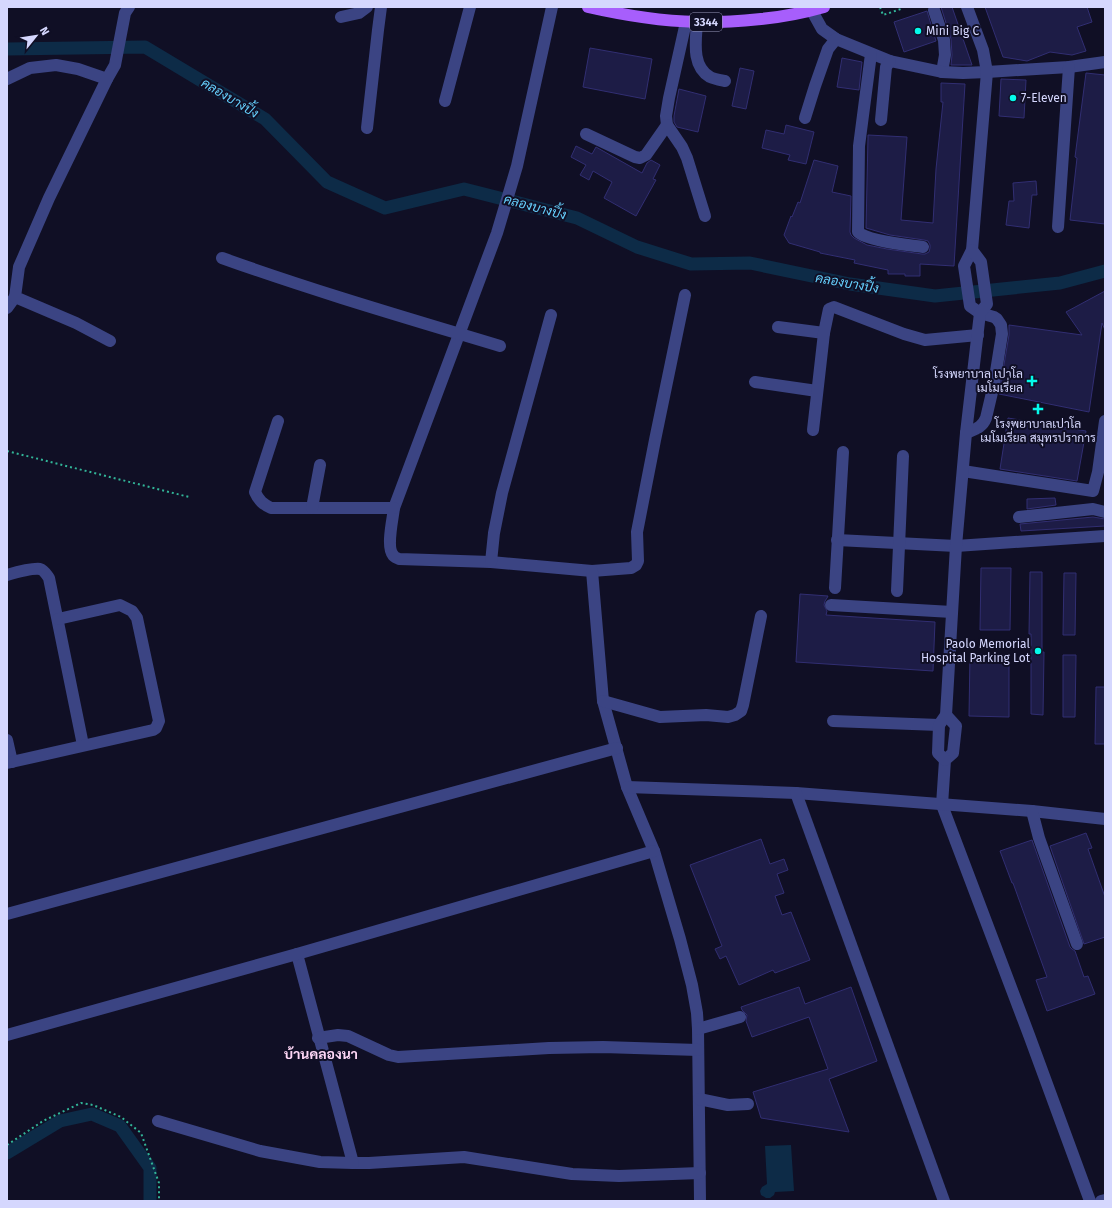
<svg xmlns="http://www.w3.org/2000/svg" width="1112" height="1208" font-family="'Fira Sans',Sarabun,sans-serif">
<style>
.water{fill:#0d2b47}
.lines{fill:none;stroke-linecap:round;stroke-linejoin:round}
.canal{stroke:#0d2b47;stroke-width:13}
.building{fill:#1d1c46;stroke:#312e72}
.path{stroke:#32b598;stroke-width:2;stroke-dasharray:2 3;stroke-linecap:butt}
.minor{stroke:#3b4483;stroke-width:12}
.major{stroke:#a75efc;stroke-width:12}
.poi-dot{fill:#05faeb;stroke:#100f25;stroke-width:1.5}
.labels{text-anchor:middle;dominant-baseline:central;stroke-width:4;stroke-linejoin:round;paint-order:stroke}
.shield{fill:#100f25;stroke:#9a9bbd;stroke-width:1}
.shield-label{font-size:11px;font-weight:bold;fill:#d5d7fe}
.poi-label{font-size:12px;fill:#d5d7fe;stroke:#100f25;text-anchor:start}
.water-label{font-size:13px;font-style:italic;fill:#65cffc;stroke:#100f25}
.quarter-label{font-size:14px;font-weight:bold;fill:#fed7f6;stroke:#100f25}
</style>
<rect width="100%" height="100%" fill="#100f25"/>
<polygon class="water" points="791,1145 794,1191 775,1192 774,1195 770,1198 766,1198 761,1195 760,1191 762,1187 767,1184 765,1146"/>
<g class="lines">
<g class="canal">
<polyline points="7,49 145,47 265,119 327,182 385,208 464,189 577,218 637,247 691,264 750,263 850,284 935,296 1060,283 1105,271"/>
<polyline points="7,1153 60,1121 92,1114 120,1126 150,1168 150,1201"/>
</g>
</g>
<g class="building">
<polygon points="941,7 952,7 972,65 951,65 952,55 951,39"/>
<polygon points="985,7 1087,7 1092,22 1077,27 1086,51 1072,55 1050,52 1027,61 1003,57"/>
<polygon points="927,11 936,41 904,52 894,22"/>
<polygon points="590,48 652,59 645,99 583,87"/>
<polygon points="842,58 862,62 859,90 837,87"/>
<polygon points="740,68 754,71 746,109 732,106"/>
<polygon points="1086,73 1105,75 1105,224 1070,220 1077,158 1075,157"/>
<polygon points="1001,79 1026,80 1024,118 999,116"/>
<polygon points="941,83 965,84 954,266 920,264 920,276 905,276 905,274 888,274 888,270 854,263 855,260 820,253 820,252 789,243 784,235 791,216 792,217 798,202 800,203 814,160 838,166 832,192 851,196 850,232 851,235 854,238 867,245 887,249 922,254 925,254 929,252 930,248 930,245 928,241 924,240 890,235 866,228 868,138 868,135 907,137 901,220 933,223 936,169 943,102 941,102"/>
<polygon points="679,89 706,96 698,132 677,127 674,122 674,116"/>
<polygon points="786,125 814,132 806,164 788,160 790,155 762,148 766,130 784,134"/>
<polygon points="576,146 592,154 596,147 642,173 647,163 651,160 660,165 653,179 656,180 636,216 604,198 612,182 593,171 589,180 580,175 586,165 571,157"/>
<polygon points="1036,181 1037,195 1032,195 1029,228 1006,225 1009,201 1014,201 1013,183"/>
<polygon points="1105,291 1105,330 1102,323 1089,412 999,394 1009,335 1009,325 1082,335 1066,312"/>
<polygon points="1008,418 1086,431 1077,481 1000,469"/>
<polygon points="1055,498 1056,505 1027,509 1027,499"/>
<polygon points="1093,517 1105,519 1105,526 1021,531 1020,524"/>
<polygon points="981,568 1011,568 1010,630 980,630"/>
<polygon points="1030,572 1042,572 1042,652 1044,652 1043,715 1031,714 1031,634 1029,634"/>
<polygon points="1064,573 1076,573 1075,635 1063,635"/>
<polygon points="800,594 828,596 827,598 825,601 824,605 827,611 826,615 935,622 933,671 796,662"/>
<polygon points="970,654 1009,655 1009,717 969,716"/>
<polygon points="1063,655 1076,655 1075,717 1063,717"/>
<polygon points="1096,687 1105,687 1105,744 1095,744"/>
<polygon points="1086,833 1092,848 1088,849 1105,897 1105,937 1084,944 1050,846"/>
<polygon points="761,839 770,864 784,859 788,870 777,874 784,893 775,896 782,915 791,912 810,960 775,973 773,970 739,985 726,956 720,959 715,949 722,946 690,865"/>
<polygon points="1032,840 1070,947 1072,949 1075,951 1084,977 1088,976 1095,994 1047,1011 1036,980 1047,977 1013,883 1012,883 1000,851"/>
<polygon points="799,987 805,1004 851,987 877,1061 829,1079 849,1132 761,1118 753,1092 828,1069 809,1017 752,1037 746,1021 747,1015 742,1010 741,1007"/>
</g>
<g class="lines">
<g class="path">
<polyline points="880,7 883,15 901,9 900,7"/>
<polyline points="7,451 189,497"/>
<polyline points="7,1145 43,1121 81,1103 93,1105 121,1117 141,1133 159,1183 159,1201"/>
</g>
<g class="minor">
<path d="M552,7L517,166L497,233L394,508C393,518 386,547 393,555C394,557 397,558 399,559L491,562L592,571L631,568L636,565L638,561L637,532L655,440L685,295"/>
<polyline points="934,10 944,40 945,55 942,72"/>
<polyline points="812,11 822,29 836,39 890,61 942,72 963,73 987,72 1069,67 1105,62"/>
<polyline points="341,17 359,13 367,7"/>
<polyline points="686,22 669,98 666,116 667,125 682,147 687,158 705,216"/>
<path d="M697,22C696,40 691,66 710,77C714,79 720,80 725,81"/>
<path d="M871,54L859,146L858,232C867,241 909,245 923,247"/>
<polyline points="7,79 30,68 56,65 78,69 107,79"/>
<polyline points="445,101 470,7"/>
<polyline points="805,118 815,86 828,49 836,39"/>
<polyline points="881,120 886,67 890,61"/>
<polyline points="367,128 378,30 381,7"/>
<polyline points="586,134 635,157 640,158 646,155 667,125"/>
<polyline points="1058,227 1069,67"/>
<path d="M222,258C314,291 407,318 500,346"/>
<polyline points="7,308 15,297"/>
<polyline points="778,327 824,333"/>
<polyline points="110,341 76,323 15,297 19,267 49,198 107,79 115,65 125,13 129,7"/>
<polyline points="755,382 817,391"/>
<path d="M278,421L255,492C259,501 263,504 271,508H394"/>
<polyline points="813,430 824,333 829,309 834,307 904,334 925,340 978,335"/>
<path d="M966,433C975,429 982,428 986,418L994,384L1002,334L1001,325L997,319L994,317L980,313L970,306L964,266L972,250L987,72L983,50L967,7"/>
<polyline points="963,471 1093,491 1098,472 1105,421"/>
<polyline points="312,508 320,465"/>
<polyline points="1019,517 1093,509 1105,512"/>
<polyline points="837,540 956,546 1105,536"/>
<polyline points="491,562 494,533 502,493 551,315"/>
<polyline points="592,571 603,701 627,787 654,851 680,939 692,985 697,1013 698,1029 700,1201"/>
<path d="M7,575C14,573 33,568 40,569C44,570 46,574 49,578L83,745"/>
<polyline points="835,588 843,452"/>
<polyline points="897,591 903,456"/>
<polyline points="831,605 952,612"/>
<polyline points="603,701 660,717 706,715 728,717 735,715 741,711 743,705 761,616"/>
<polyline points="946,715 956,726 953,753 945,760 942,805 1029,1035 1090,1201"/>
<polyline points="833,721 939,725"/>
<polyline points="7,740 12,762"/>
<polyline points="945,760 938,753 939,725 946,715 956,546 966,433 980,313 987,304 981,262 972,250"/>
<polyline points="7,763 153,730 156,728 159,721 137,618 132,611 120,605 58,619"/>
<polyline points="627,787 796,793 1032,811 1105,819"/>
<polyline points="796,793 944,1201"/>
<polyline points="1032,811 1039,838 1077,944"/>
<polyline points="7,914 617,748"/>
<polyline points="297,954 353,1163 369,1163 464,1157 572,1174 619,1176 700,1173"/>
<polyline points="698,1029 740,1017"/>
<polyline points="7,1035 297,954 654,851"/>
<polyline points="318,1038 338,1035 348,1036 389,1055 398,1057 549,1048 603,1047 698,1050"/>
<polyline points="699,1099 728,1105 748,1104"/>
<polyline points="158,1121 260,1151 320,1162 353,1163"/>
<polyline points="1101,1201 1105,1200"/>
</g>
<path class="major" d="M588,7C623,15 660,21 697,22C718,23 740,21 761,19C782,17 803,13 824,7"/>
</g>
<g class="poi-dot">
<circle cx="918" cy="31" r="4"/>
<circle cx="1013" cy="98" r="4"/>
<path d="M1030 375h4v4h4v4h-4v4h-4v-4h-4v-4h4z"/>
<path d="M1036 403h4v4h4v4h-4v4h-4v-4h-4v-4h4z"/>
<circle cx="1038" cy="651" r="4"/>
</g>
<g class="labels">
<rect class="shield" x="690" y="13" width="32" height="18" rx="3"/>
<g class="shield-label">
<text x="706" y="22">3344</text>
</g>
<g class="poi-label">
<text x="926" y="31">Mini Big C</text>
<text x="1021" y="98">7-Eleven</text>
<text x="1023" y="374" text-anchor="end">โรงพยาบาล เปาโล<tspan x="1023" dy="14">เมโมเรี่ยล</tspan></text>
<text x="1038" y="424" text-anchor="middle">โรงพยาบาลเปาโล<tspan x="1038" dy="14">เมโมเรี่ยล สมุทรปราการ</tspan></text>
<text x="1030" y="644" text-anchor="end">Paolo Memorial<tspan x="1030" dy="14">Hospital Parking Lot</tspan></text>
</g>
<g class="water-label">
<text transform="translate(230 98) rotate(31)">คลองบางปิ้ง</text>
<text transform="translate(535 207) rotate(15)">คลองบางปิ้ง</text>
<text transform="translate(847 283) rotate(10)">คลองบางปิ้ง</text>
</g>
<g class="quarter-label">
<text x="321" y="1054">บ้านคลองนา</text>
</g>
</g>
<rect width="1112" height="1208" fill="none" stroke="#d5d7fe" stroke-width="16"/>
<g transform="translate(36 36) rotate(60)" stroke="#100f25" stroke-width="3" paint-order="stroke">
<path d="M0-3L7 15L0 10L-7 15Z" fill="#d5d7fe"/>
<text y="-6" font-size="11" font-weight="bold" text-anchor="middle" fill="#d5d7fe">N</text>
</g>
</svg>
